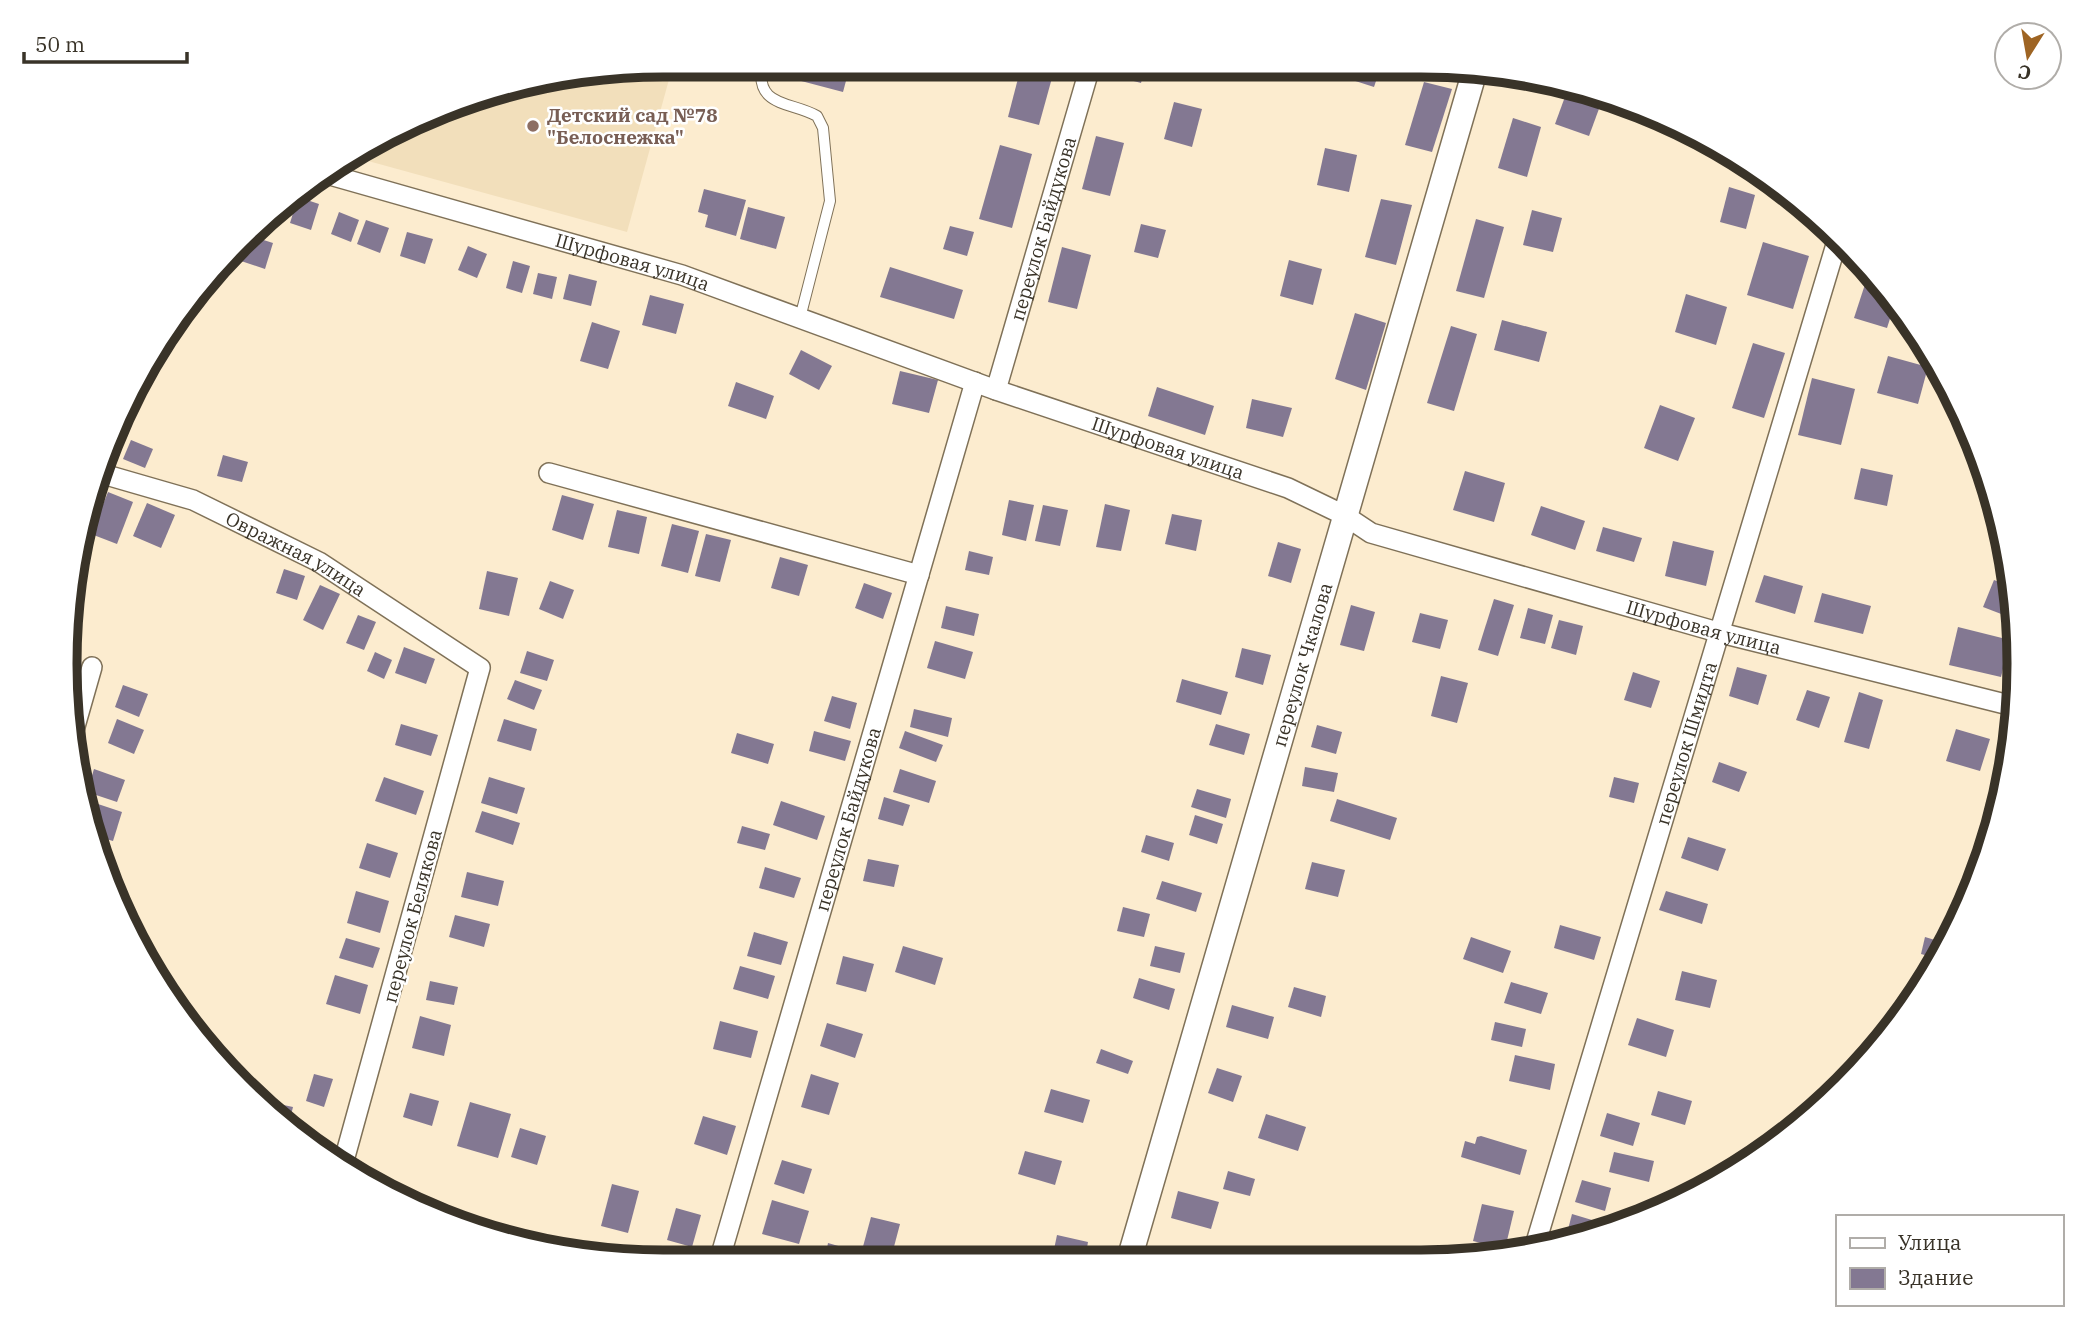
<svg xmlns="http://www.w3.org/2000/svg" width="2084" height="1327" font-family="'IBM Plex Serif',serif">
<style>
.built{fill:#f2dfbb}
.building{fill:#837892}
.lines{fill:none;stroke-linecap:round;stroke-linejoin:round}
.service-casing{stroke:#7f7158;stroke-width:12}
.minor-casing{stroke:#7f7158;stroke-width:22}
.tertiary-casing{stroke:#7f7158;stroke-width:27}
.service{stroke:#fff;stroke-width:10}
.minor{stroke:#fff;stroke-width:19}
.tertiary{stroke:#fff;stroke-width:24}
.education-dot{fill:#8d6e63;stroke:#fff;stroke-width:2.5}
.labels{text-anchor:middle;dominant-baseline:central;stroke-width:5;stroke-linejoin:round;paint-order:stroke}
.education-label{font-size:19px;font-weight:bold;fill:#785e54;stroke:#fff;text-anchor:start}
.street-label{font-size:19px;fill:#393328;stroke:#fff}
.rim{fill:none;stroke:#393328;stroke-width:9}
</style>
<rect width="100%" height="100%" fill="#fceccf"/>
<polygon class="built" points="663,65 673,65 627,232 350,156 471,96"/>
<g class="building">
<polygon points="790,66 850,66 843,92 786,77"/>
<polygon points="1021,67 1055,67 1039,125 1008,117"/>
<polygon points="1117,68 1145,68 1141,83 1115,76"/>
<polygon points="1349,69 1380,69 1374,87 1346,78"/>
<polygon points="1424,82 1452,89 1432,152 1405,145"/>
<polygon points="1566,94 1600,106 1589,136 1555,124"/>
<polygon points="1174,102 1202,109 1192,147 1164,139"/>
<polygon points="1513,118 1541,127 1527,177 1498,168"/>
<polygon points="1096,136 1124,143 1110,196 1082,189"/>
<polygon points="1000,145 1032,154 1012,228 979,219"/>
<polygon points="1325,148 1357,155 1349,192 1317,185"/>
<polygon points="1729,187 1755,195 1746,229 1720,222"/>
<polygon points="704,189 746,200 736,236 705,227 708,215 698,212"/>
<polygon points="298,197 319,204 311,230 290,223"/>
<polygon points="1381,199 1412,205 1396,265 1365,257"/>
<polygon points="748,207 785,217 776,249 740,239"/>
<polygon points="1532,210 1562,218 1553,252 1523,245"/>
<polygon points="339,212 359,220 351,242 331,234"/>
<polygon points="1476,219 1504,227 1484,298 1456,291"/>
<polygon points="366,220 389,228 380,253 357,244"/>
<polygon points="1141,224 1166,230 1158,258 1134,252"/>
<polygon points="950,226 974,232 967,256 943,249"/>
<polygon points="407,232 433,239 425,264 400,256"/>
<polygon points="254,237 273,243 265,269 235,259 237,253"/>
<polygon points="1763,242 1809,256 1793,309 1747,295"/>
<polygon points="468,246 487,254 477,278 458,270"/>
<polygon points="1062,247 1091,255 1077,309 1048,302"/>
<polygon points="1289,260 1322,269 1313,305 1280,296"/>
<polygon points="513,261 530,266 522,293 506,288"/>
<polygon points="890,267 963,290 954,319 880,297"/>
<polygon points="1870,269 1895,303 1887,328 1854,318"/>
<polygon points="538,273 557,277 552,299 533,294"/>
<polygon points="569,274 597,281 591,306 563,299"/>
<polygon points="1686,294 1727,307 1716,345 1675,332"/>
<polygon points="650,295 684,304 676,334 642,325"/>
<polygon points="1355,313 1386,323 1366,390 1335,379"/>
<polygon points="1502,320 1547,332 1539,362 1494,350"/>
<polygon points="592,322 620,331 608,369 580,361"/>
<polygon points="1451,326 1477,334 1454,411 1427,403"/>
<polygon points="1753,343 1785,353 1764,418 1732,408"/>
<polygon points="801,350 832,366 819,390 789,374"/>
<polygon points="1888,356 1928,367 1918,404 1877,393"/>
<polygon points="900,371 938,380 929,413 892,404"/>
<polygon points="1812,378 1855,389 1841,445 1798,435"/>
<polygon points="736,382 774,396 766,419 728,406"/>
<polygon points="1157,387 1214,406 1205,435 1148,416"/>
<polygon points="1252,399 1292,408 1283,437 1246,428"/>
<polygon points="1660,405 1695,418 1678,461 1644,448"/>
<polygon points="131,440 153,449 145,468 123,459"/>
<polygon points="223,455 248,462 242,482 217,476"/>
<polygon points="1861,468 1893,475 1887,506 1854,499"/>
<polygon points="1465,471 1505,483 1494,522 1453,510"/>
<polygon points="108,492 133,502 117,544 91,534"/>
<polygon points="562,495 594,504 583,540 552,530"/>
<polygon points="1009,500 1034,505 1026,541 1002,535"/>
<polygon points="147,503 175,515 161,548 133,536"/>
<polygon points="1105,504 1130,510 1121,551 1096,547"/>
<polygon points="1043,505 1068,510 1060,546 1035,541"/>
<polygon points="1541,506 1585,521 1575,550 1531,535"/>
<polygon points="617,510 647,517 639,554 608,547"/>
<polygon points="1172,514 1202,520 1196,551 1165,544"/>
<polygon points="672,524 699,531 688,573 661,566"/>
<polygon points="1603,527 1642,538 1634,562 1596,551"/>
<polygon points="706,534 731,540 720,582 695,576"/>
<polygon points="1673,541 1714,551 1706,586 1665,576"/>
<polygon points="1278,542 1301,549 1291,583 1268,576"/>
<polygon points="969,551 993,557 989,575 965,570"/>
<polygon points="780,557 808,565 799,596 771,588"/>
<polygon points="284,569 305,576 297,600 276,593"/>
<polygon points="487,571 518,578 509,616 479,609"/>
<polygon points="1764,575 1803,586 1795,614 1755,602"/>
<polygon points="1994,580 2014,588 2015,601 2009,617 1983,607"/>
<polygon points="550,581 574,590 563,619 539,609"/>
<polygon points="864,583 892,593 883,619 855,608"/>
<polygon points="320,585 340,594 323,630 303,620"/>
<polygon points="1822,593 1871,606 1863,634 1814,622"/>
<polygon points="1494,599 1514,605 1498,656 1478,650"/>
<polygon points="1351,605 1375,612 1364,651 1340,645"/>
<polygon points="946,606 979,614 974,636 941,628"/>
<polygon points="1528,608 1553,615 1545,644 1520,638"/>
<polygon points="1420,613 1448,620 1440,649 1412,642"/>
<polygon points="358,615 376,622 364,650 346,643"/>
<polygon points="1559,620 1583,626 1576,655 1551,648"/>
<polygon points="1958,627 2010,640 2001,677 1949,665"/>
<polygon points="935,641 973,652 965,679 927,668"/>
<polygon points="404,647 435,659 426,684 395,673"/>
<polygon points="1242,648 1271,655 1263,685 1235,677"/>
<polygon points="527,651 554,660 547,681 520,673"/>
<polygon points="375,652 392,660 384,679 367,671"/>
<polygon points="1737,667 1767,675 1758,705 1729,696"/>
<polygon points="1633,672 1660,681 1651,708 1624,700"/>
<polygon points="1441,676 1468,683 1457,723 1431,716"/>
<polygon points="1182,679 1228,692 1221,715 1176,702"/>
<polygon points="515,680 542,690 534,710 507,699"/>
<polygon points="123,685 148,694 139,717 115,707"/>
<polygon points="1807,690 1830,697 1819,728 1796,720"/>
<polygon points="1859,692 1883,700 1869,749 1844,742"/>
<polygon points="832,696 857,703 850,729 824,721"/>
<polygon points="914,709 952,718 948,737 910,727"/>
<polygon points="117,719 144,730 134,754 108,743"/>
<polygon points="504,719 537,729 531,751 497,741"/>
<polygon points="401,724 438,735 431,756 395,745"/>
<polygon points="1216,724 1250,734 1244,755 1209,745"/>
<polygon points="1317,725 1342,732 1336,754 1311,747"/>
<polygon points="1956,729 1990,739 1980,771 1946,761"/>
<polygon points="814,731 851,741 845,761 809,751"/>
<polygon points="905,731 943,745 936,762 899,748"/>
<polygon points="737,733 774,744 768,764 731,753"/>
<polygon points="1719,762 1747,772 1739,792 1712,782"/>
<polygon points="1305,767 1338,773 1334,792 1302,786"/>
<polygon points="94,769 125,780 117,802 87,792"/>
<polygon points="900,769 936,781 929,803 893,792"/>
<polygon points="384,777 424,791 416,815 375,801"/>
<polygon points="489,777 525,788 517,814 481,803"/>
<polygon points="1614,777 1639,783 1634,803 1609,797"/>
<polygon points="1197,789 1231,799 1226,818 1191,807"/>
<polygon points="884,797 910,805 903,826 878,819"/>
<polygon points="83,799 122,812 113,841 92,835 85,819"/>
<polygon points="1337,799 1397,818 1390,840 1330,821"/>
<polygon points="781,801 825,816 817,840 773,825"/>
<polygon points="482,811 520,823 513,845 475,832"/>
<polygon points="1195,815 1223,824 1217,844 1189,835"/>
<polygon points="742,826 770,834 765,850 737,843"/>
<polygon points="1146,835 1174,843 1169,861 1141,852"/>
<polygon points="1688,837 1726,849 1718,871 1681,858"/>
<polygon points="367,843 398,853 390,878 359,868"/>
<polygon points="1982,848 1987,850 1973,886 1971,886"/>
<polygon points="868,859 899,865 894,887 863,881"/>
<polygon points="1312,862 1345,870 1338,897 1305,889"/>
<polygon points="765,867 801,878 794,898 759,888"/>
<polygon points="467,872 504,881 498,906 461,897"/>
<polygon points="1162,881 1202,893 1196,912 1156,899"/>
<polygon points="356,891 389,901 380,933 347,923"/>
<polygon points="1666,891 1708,904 1702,924 1659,910"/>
<polygon points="1123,907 1150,914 1144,937 1117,931"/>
<polygon points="455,915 490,924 484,947 449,937"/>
<polygon points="1560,925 1601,937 1594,960 1554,948"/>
<polygon points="754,932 788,942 781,965 747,956"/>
<polygon points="1471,937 1511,951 1503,973 1463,959"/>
<polygon points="1925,937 1948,944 1939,959 1921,954"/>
<polygon points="346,938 380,948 373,968 339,958"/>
<polygon points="903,946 943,958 935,985 895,972"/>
<polygon points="1155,946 1185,953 1180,973 1150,966"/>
<polygon points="843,956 874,964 866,992 836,984"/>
<polygon points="740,966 775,976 768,999 733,989"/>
<polygon points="1682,971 1717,980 1710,1008 1675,1000"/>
<polygon points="335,975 368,985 360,1014 326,1004"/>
<polygon points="1139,978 1175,989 1169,1010 1133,998"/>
<polygon points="430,981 458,987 454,1005 426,1000"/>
<polygon points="1511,982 1548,993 1541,1014 1504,1003"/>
<polygon points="1294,987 1326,996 1321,1017 1288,1007"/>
<polygon points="1232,1005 1274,1017 1268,1039 1226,1027"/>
<polygon points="420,1016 451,1025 444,1056 412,1048"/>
<polygon points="1637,1018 1674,1030 1666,1057 1628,1045"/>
<polygon points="720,1021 758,1031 751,1058 713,1049"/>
<polygon points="1495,1022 1526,1029 1522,1047 1491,1040"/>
<polygon points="827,1023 863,1034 855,1058 820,1046"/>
<polygon points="1101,1049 1133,1061 1128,1074 1096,1063"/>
<polygon points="1515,1055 1555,1064 1550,1090 1509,1081"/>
<polygon points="1217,1068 1242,1076 1233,1102 1208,1093"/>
<polygon points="314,1074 333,1079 324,1107 306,1101"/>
<polygon points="811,1074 839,1083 829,1115 801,1107"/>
<polygon points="1051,1089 1090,1100 1083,1123 1044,1112"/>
<polygon points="1658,1091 1692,1101 1685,1125 1651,1115"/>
<polygon points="410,1093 439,1101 432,1126 403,1117"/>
<polygon points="470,1102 511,1114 498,1158 457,1146"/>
<polygon points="274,1103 293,1107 288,1127 272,1110"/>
<polygon points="1607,1113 1640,1123 1633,1146 1600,1136"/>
<polygon points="1266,1114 1306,1127 1298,1151 1258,1138"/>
<polygon points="703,1116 736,1126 727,1155 694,1144"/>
<polygon points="520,1128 546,1136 537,1165 511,1157"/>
<polygon points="1481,1136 1527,1150 1520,1175 1461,1157 1465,1141 1475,1144 1477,1137"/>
<polygon points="1025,1151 1062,1161 1055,1185 1018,1174"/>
<polygon points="1614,1152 1654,1161 1649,1182 1609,1172"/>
<polygon points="782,1160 812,1169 804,1194 774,1184"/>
<polygon points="1228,1171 1255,1179 1250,1196 1223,1189"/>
<polygon points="1582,1180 1611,1188 1605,1211 1575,1202"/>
<polygon points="612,1184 639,1191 628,1233 601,1226"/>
<polygon points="1178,1191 1219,1202 1211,1229 1171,1218"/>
<polygon points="772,1200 809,1211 799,1244 762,1234"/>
<polygon points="1482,1204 1514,1211 1505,1249 1473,1241"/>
<polygon points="676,1208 701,1215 692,1247 667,1240"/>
<polygon points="1572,1214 1602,1223 1600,1232 1576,1242 1565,1241"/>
<polygon points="871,1217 900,1224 891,1258 861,1254"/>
<polygon points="1057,1235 1088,1242 1085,1259 1052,1259"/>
<polygon points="828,1243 852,1250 849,1258 825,1258"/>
</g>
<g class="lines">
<defs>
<path id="service" d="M762,65C755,108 791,101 817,116L823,128L830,201L800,318"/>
<g id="minor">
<path id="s1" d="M323,173L682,275L996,390L1288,488L1344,515L1371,533L1721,633L2017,707"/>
<path id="s2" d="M996,390L1090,67"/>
<path id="s3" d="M96,472L193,500L319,562L480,668L343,1164"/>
<polyline points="549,473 919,575"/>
<polyline points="74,730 92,667"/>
<polyline points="432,1215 473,1227"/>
<path id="s4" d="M1534,1249L1838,238"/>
<path id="s5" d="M720,1258L975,382"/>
</g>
<g id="tertiary">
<path id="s6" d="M1129,1260L1475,70"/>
</g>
</defs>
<use href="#service" class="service-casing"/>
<use href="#minor" class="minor-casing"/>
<use href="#tertiary" class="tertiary-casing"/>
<use href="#service" class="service"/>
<use href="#minor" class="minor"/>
<use href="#tertiary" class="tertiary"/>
</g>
<circle class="education-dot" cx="533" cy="126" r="7"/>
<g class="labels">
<g class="education-label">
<text x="547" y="115">Детский сад №78<tspan x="547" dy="22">"Белоснежка"</tspan></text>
</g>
<g class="street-label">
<text stroke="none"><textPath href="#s2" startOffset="168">переулок Байдукова</textPath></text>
<text stroke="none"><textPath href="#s1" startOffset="322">Шурфовая улица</textPath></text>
<text stroke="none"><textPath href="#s1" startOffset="889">Шурфовая улица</textPath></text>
<text stroke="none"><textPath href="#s3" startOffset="217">Овражная улица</textPath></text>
<text stroke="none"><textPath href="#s1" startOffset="1456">Шурфовая улица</textPath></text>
<text stroke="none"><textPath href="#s6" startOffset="620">переулок Чкалова</textPath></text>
<text stroke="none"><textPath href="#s4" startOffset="528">переулок Шмидта</textPath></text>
<text stroke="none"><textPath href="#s5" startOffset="457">переулок Байдукова</textPath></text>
<text transform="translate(412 916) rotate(-75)">переулок Белякова</text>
</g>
</g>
<path d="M0 0H2084V1327H0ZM663 77H1421A586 586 0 0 1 2007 663V664A586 586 0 0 1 1421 1250H663A586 586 0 0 1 77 664V663A586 586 0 0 1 663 77Z" fill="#fff" fill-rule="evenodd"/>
<path class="rim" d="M663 77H1421A586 586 0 0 1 2007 663V664A586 586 0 0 1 1421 1250H663A586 586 0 0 1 77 664V663A586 586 0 0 1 663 77Z"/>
<rect x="1836" y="1215" width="228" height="91" fill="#ffffff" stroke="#b0ada9" stroke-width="2"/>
<rect x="1850" y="1238" width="35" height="10" fill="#ffffff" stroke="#b0ada9" stroke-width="2"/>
<text x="1898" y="1250" font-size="21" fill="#393328">Улица</text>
<rect x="1850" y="1268" width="35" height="21" fill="#837892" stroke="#b0ada9" stroke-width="2"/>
<text x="1898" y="1285" font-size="21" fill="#393328">Здание</text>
<g transform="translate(2028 56) rotate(191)"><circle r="33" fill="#ffffff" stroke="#b0ada9" stroke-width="2"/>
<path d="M0-5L12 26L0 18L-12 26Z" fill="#9e6423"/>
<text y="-10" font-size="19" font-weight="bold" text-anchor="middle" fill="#393328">С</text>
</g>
<path d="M24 52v10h163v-10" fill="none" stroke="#393328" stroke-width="3.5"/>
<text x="35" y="52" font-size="21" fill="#393328" stroke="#ffffff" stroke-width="5" paint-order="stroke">50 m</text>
</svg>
